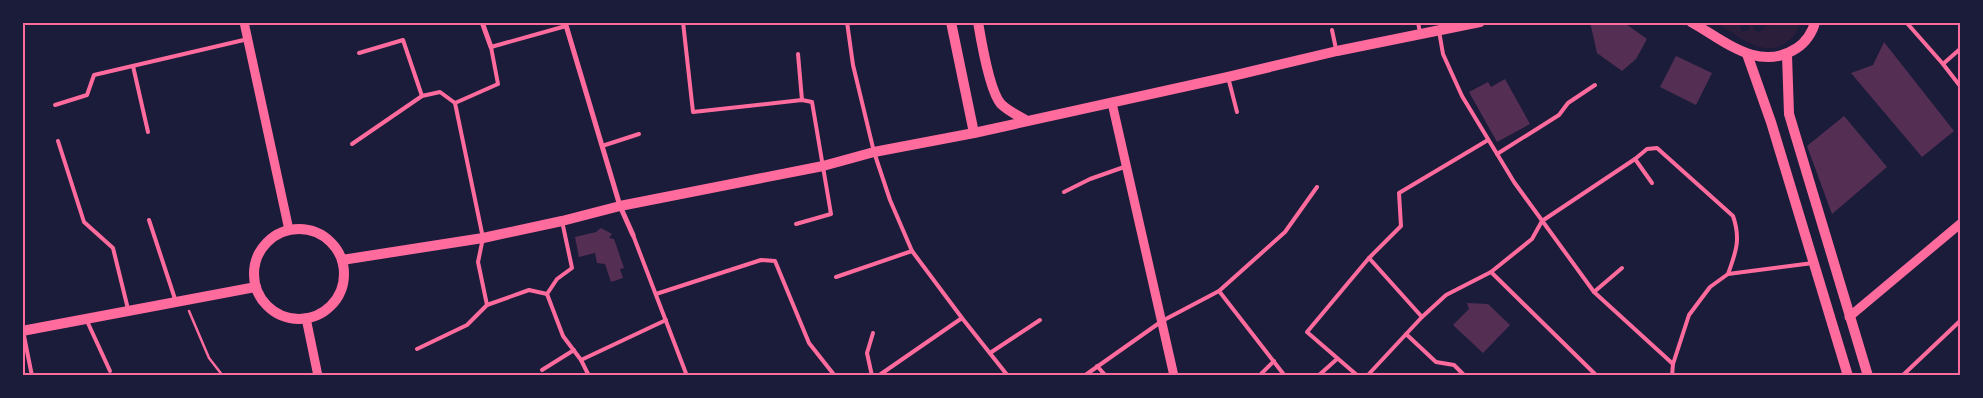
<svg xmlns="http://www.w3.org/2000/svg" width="1983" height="398" font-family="'Varela Round',sans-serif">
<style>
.green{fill:#2a1e3b}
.building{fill:#542f53}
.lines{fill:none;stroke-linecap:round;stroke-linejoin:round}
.path{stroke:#ff6b9d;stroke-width:2.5}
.service{stroke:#ff6b9d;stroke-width:4}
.minor{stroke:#ff6b9d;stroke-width:5}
.tertiary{stroke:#ff6b9d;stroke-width:9}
.secondary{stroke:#ff6b9d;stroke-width:10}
.neatline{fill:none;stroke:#ff6b9d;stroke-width:2}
</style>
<rect width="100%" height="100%" fill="#1b1b3a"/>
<path class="green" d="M1717,23L1726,24L1739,23L1742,32L1750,29L1748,23H1752L1755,31L1759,32L1770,23H1773L1772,26L1778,24L1777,23H1799C1798,31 1794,37 1787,42C1764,60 1737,35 1717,23Z"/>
<g class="building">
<polygon points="1590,22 1623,22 1647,39 1636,59 1622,71 1597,53"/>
<polygon points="1884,42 1954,131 1922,157 1851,73 1873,65"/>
<polygon points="1676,56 1712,73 1696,105 1660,87"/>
<polygon points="1505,79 1530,124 1497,142 1469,92 1488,82 1491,87"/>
<polygon points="1844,116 1887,167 1832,214 1807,146"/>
<polygon points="601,228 612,234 609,238 614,239 624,268 620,269 623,278 611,282 605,264 597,263 595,253 579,257 575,237 596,232"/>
<polygon points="1467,303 1488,304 1510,325 1483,353 1453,325 1469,309"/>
</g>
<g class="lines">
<polyline class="path" points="189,311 209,358 223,376"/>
<g class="service">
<polyline points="683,22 693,112 802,100 812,102 831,214 796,224"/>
<polyline points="847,22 853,65 874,152 890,200 912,251 962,318 1008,376"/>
<polyline points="1418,22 1420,33"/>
<polyline points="1906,22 1943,64 1960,86"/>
<polyline points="1332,30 1336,49"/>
<polyline points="1439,31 1443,54 1462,96 1514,182 1594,292 1673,364"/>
<polyline points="359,53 403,40 422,96"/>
<polyline points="798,54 802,100"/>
<polyline points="1943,64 1960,49"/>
<polyline points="133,66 148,132"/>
<polyline points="1228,77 1237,112"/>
<polyline points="55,105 87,95 94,75 248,39"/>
<polyline points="58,141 84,222 113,248 128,309"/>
<polyline points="352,144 422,96 440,92 455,103"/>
<polyline points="602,146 639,134"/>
<polyline points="1497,154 1559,115 1568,103 1595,85"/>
<polyline points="1635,159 1652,183"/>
<polyline points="1064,192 1090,179 1127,166"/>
<polyline points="149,220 176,302"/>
<polyline points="633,235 687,376"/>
<polyline points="1369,258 1422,317"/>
<polyline points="1491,272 1597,376"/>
<polyline points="836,277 912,251"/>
<polyline points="1219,291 1285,376"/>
<polyline points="1594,292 1622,268"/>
<polyline points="547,294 557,279 572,268 562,221"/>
<polyline points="656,294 761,260 775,261 809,343 835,376"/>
<polyline points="487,305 478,262 483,238 455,103 498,84 491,47 566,26"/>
<polyline points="87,321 110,371"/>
<polyline points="23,331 32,376"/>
<polyline points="1406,334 1436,362 1454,365 1465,376"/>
<polyline points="417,349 467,325 487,305 529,290 547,294 563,336 581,360 589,376"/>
<polyline points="990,353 1040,320"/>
<polyline points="581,360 666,320"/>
<polyline points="1097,366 1106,376"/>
<polyline points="542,370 574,350"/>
<polyline points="872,376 867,353 873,333"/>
<polyline points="878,376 962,318"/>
<polyline points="1084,376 1162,321 1219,291 1285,232 1317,187"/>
<polyline points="1259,376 1274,361"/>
<polyline points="1318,376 1337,359"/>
<polyline points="1358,376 1307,332 1369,258 1401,226 1399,193 1488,140"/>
<path d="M1367,376L1422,317L1446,295L1491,272L1532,239L1542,221L1635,159L1647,149L1657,148L1733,216C1741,239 1736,252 1728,274"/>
<polyline points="1672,376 1673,364 1689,315 1710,287 1728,274 1813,263"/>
<polyline points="1902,376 1960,321"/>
</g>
<g class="minor">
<polyline points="482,22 491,47"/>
<polyline points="565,22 620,206 633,235"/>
</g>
<g class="tertiary">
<polyline points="244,22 289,230"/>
<polyline points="1112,103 1174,376"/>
<polyline points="1849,317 1960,224"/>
<polyline points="306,318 318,376"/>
</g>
<g class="secondary">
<polyline points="951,22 974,133"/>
<path d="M978,22C981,40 990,92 1001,104C1008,111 1019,116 1027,121"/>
<path d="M1691,22C1725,41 1759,73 1797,48C1805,43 1813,32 1815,22"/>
<polyline points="1747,54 1771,122 1848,376"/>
<polyline points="1787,55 1789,114 1868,376"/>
<circle cx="299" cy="274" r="45"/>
<polyline points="342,260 483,238 562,221 620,206 823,166 874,152 974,133 1228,77 1337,51 1480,22"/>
<polyline points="22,331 256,287"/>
</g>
</g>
<rect width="1983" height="398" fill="none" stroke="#1b1b3a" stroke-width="48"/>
<rect x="24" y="24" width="1935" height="350" class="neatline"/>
</svg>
